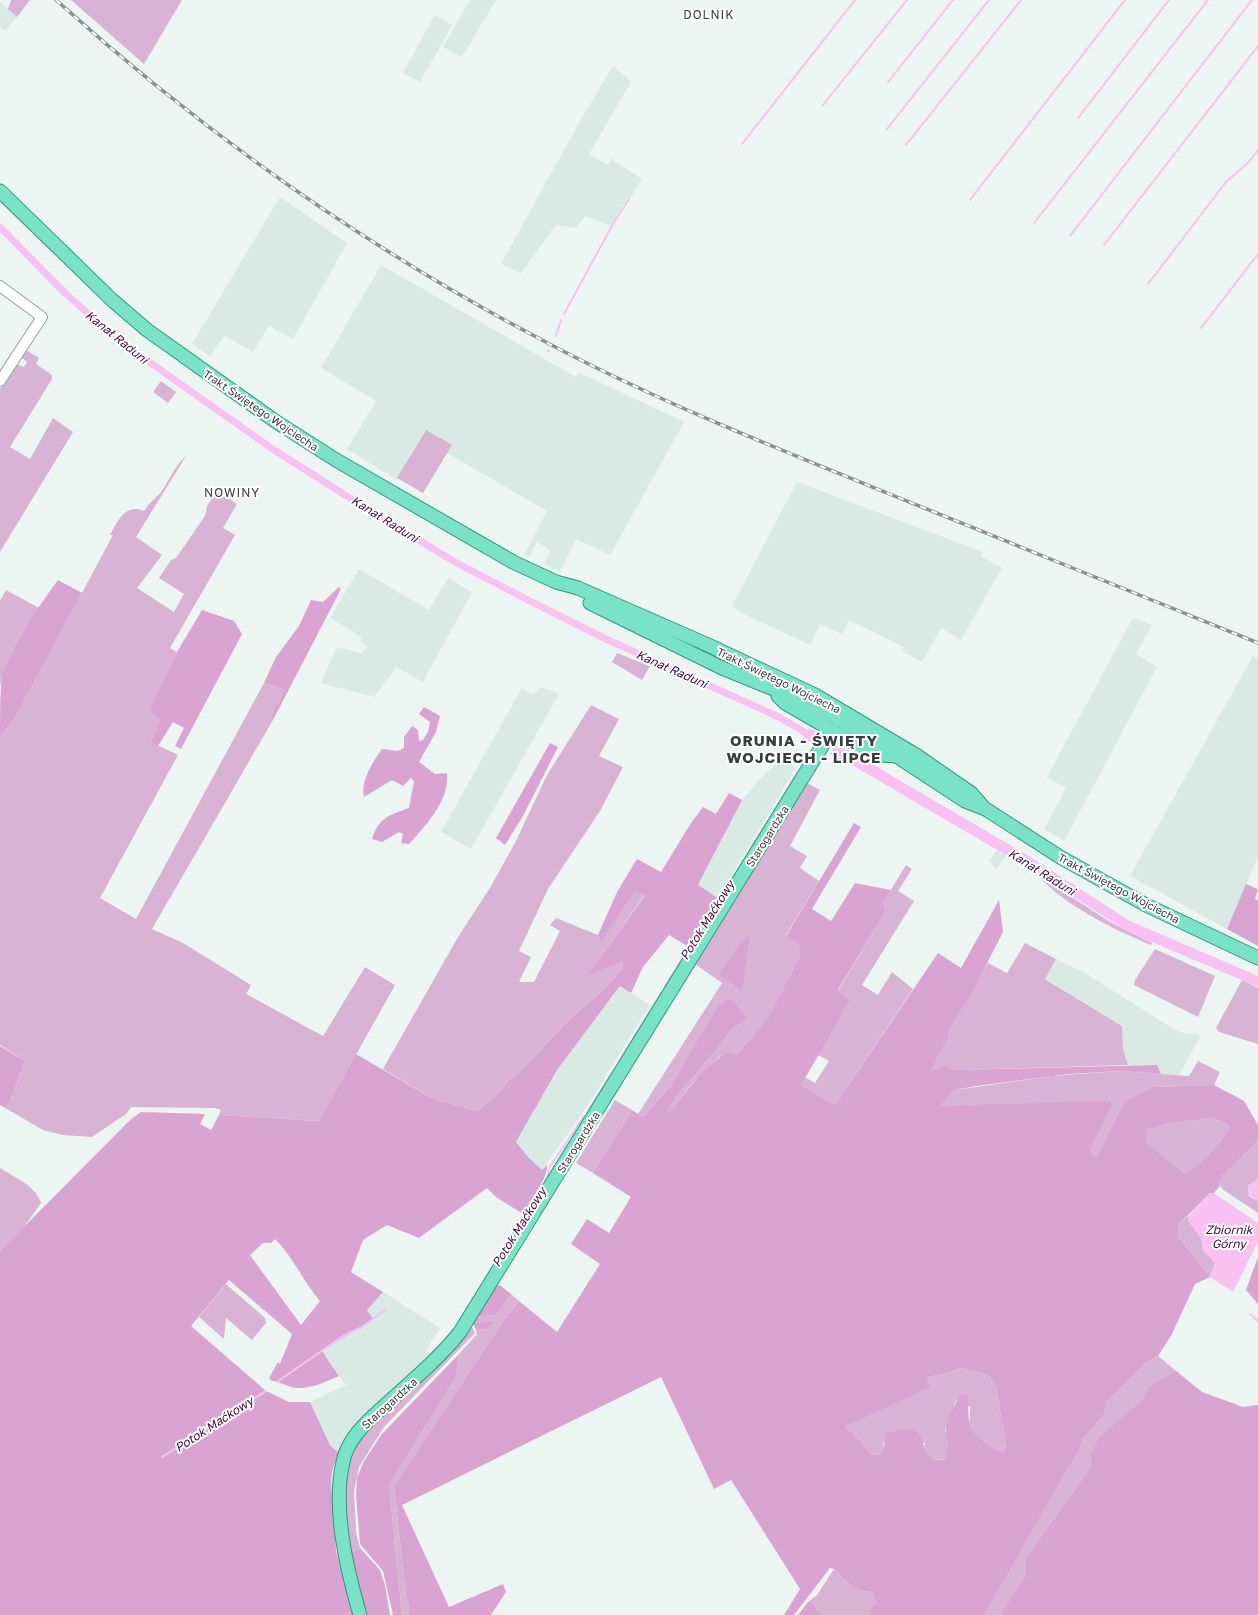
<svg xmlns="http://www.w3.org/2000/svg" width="1258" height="1615" font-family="'Golos Text',sans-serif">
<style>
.built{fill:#d9e9e3}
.green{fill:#d9b3d3}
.forest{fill:#daa4d2;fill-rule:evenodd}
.water{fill:#f9c1f1}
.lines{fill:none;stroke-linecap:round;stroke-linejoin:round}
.stream{stroke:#f9c1f1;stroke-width:2}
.canal{stroke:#f9c1f1;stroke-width:7}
.minor-casing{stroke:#98a09d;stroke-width:12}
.major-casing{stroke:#299b7e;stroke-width:15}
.minor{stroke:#fff;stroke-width:10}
.major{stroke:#7ae2c7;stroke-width:13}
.rail-casing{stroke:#8a908e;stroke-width:3.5}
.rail{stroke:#fff;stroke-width:2;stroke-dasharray:6;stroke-linecap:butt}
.labels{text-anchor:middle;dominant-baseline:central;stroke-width:4;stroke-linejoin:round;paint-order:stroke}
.street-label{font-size:11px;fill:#393d3c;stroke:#fff}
.neighbourhood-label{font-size:12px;letter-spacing:1px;fill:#393d3c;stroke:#fff}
.water-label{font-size:12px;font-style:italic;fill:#480743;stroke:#fff}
.district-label{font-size:15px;font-weight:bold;letter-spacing:1px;fill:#393d3c;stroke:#fff}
</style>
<rect width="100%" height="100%" fill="#ecf5f1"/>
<g class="built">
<polygon points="470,0 496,0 462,57 443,47"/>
<polygon points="0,2 17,17 5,31 0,27"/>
<polygon points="435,15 452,25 420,82 403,73"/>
<polygon points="613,66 631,82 589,154 608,165 611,159 642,179 631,197 627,198 611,226 585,216 576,228 556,225 521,273 501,264 580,121"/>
<polygon points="280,197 347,243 293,339 269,326 253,352 224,336 210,356 192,344"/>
<polygon points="381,265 576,377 578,372 684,422 610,555 576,539 560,572 544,564 551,551 537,542 529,557 524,555 547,511 447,453 451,445 425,430 397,480 347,449 376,401 321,368"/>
<polygon points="797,482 983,552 981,556 1002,568 961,640 941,628 922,662 902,651 904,647 849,620 842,634 820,624 810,645 744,614 732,606"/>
<polygon points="359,569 429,610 448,578 472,592 423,682 396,667 374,697 321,683 337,647 362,654 367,646 360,641 362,637 330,618"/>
<polygon points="1133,618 1152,625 1136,654 1157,667 1064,841 1044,829 1066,788 1047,777"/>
<polygon points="1253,656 1258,658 1258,856 1227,929 1130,876"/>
<polygon points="541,687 559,694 471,849 441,832 522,688 533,695"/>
<polygon points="778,760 796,768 718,898 698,885 742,800 760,779 773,767"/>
<polygon points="997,850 1007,856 996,869 989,861"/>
<polygon points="1056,959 1085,973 1175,1030 1187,1034 1201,1035 1179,1075 1161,1074 1157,1065 1128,1065 1123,1048 1122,1026 1045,978"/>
<polygon points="621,986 650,1005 584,1111 542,1170 529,1158 516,1142 557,1070"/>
<polygon points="383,1292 440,1328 426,1350 433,1355 346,1438 339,1453 330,1445 310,1402 346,1385 322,1351 372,1319 367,1310"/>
</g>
<g class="green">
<polygon points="11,0 30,0 17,17 8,9"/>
<polygon points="71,0 182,0 144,64"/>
<polygon points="26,350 39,358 36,364 52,375 52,379 10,447 30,459 53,418 73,432 0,552 0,389 16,364 24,367 27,362 22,358"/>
<polygon points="161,381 176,392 168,403 153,392"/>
<polygon points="426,430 452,445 423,493 397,478"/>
<path d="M186,456L136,537L162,555L137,588L174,612L184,594L159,578L171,560L176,558L205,516L207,506L217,491L237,504L223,528L235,535L170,648L177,652L149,710L162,718L151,742L178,755L100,898L136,919L264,683L285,690L270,717L273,720L152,929L183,943L251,985L246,994L323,1036L365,967L395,985L319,1121L219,1115L221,1110L215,1108L131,1107L126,1114L92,1137L63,1135L43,1130L7,1109L25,1061L0,1045V737L16,716L113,535H110C118,521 125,503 144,511C149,503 155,499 161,492C169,481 175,465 186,456Z"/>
<path d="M6,590L39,608C23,631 3,660 0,688V601Z"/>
<polygon points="617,653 650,666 642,680 612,662"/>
<polygon points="591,705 619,719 599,756 623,767 600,811 548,889 519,951 531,957 519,982 534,982 560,931 550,925 556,918 598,935 601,941 635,892 645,894 588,975 622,962 623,968 606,987 569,1020 516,1076 510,1079 498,1094 477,1111 433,1099 383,1069 458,937 490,888 516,841 547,775"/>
<polygon points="807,783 820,790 790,846 807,856 800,868 819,881 786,935 798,943 800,956 768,1017 737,1055 719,1057 690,1086 668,1114 668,1109 677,1096 718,1048 731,1030 746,1018 727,999 718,1005 669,1088 643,1117 638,1114 722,983 695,964 802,789"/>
<polygon points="906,865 912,869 898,891 914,901 862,985 878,995 892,972 913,989 835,1105 801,1085 805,1077 815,1083 829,1061 818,1055 850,1001 838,991 885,912 884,901"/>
<path d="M1036,874L1110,922L1152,943L1151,945C1111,928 1067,907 1036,874Z"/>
<polygon points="1025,943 1056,959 1045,979 1122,1026 1123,1048 1128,1065 956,1070 944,1065 931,1071 930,1069 948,1038 950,1028 988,963 1007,973"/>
<polygon points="1155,949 1215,976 1198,1017 1134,985 1135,980"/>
<polygon points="1242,980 1258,988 1258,1044 1219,1032 1216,1028"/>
<polygon points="1198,1061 1220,1072 1214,1085 1152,1087 1125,1101 1096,1157 1091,1154 1092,1146 1112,1107 940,1106 955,1090 1052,1076 1120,1071 1189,1076"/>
<polygon points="615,1100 632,1110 593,1173 576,1163"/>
<path d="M1214,1118L1230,1126C1220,1144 1203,1163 1185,1174L1148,1145L1147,1130L1171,1123Z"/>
<polygon points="1258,1141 1258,1179 1248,1186 1249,1196 1258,1201 1258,1213 1222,1189 1219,1184 1222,1176"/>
<path d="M0,1168C14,1177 36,1186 41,1203L24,1227L0,1251Z"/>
<polygon points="1188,1216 1189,1222 1202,1239 1203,1250 1215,1263 1210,1277 1179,1237 1178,1225"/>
<polygon points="226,1284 265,1318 266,1323 252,1340 226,1318 224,1339 199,1317"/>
<polygon points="511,1294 519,1301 505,1318 394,1486 406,1597 409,1606 408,1615 402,1615 389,1485 456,1377 459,1354 477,1334 476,1330 487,1329 492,1321 473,1323 477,1316 497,1315"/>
<polygon points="470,1323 475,1333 384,1427 359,1467 354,1491 356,1532 360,1548 350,1553 344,1496 350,1457 361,1436"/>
<polygon points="1158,1356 1175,1370 1149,1386 1140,1402 1090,1455 1091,1467 1027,1556 1024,1566 1026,1574 1000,1615 985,1615 1063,1477 1080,1449 1083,1439 1104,1415 1108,1401 1146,1363"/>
<path d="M960,1368L988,1375L996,1387L1006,1447L1003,1452C994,1449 972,1435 970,1424C969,1419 970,1413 970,1407L956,1400L945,1429L950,1447L944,1460L932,1459L924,1451L925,1443L883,1442L884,1448L881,1454L872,1455L860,1440L844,1425L931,1387L927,1377L949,1373Z"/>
<path d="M834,1569C845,1581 855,1592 872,1592L876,1602L870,1610V1615H823L809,1601L817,1595Z"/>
</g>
<g class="forest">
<path d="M58,580L82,593L16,716L0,737C0,719 0,691 2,675C12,644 39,606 58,580Z"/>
<polygon points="339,587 341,589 273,720 270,717 285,690 264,683 276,657 299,626 311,600 323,602"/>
<polygon points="202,610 234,621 242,634 181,749 175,746 184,728 173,722 158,746 151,742 161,719 149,710 177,652"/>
<path d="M424,707L440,716L436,732L419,762L435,774L447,773C450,800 426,825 409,844L401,843L403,834L399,832L382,842L372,839C379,817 390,815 409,808L414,781L411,778L403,786L392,780L364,797C360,781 373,762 382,749L398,751L404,748V737L412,726L418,730L419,741L423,740L428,732L430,722L419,714Z"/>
<polygon points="550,743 558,747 523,816 505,845 496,838"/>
<path d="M729,793L742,800L698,885L718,898L687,946L669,935L643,967L631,993L620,986L557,1070L516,1142L529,1158L542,1170L547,1165C548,1178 530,1202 523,1214L496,1197L487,1188L419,1238L387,1225L363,1240L351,1272L383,1292L367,1310L373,1319L322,1351L339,1376C325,1382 311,1389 296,1388C287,1387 280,1381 272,1381L269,1378L278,1362L280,1364L292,1334L229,1280L191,1326L266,1391L289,1402H310L330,1445L339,1453C328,1476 330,1489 336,1513H334L336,1551L354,1615H0V1251L131,1119L141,1112L205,1114L200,1124L211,1130L219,1115L319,1121L356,1054L433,1099L477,1111L498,1094L510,1079L516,1076L569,1020L606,987L623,968L622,962L587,976L645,895L635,892L601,942L598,935L617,892L637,859L661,872L691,823L703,807L716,814ZM275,1239C293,1257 303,1281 320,1301L301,1325L250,1255L263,1243H271Z"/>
<path d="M854,823L861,827L812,909L831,921L855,883L891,890L884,901L885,912L838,990L850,1001L801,1085L835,1105L938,953L961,968L999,900L1003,932L974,989L950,1028L948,1038L931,1069V1071L944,1065L956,1070L1157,1065L1161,1074L1120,1071L1068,1074L976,1086L955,1090L940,1106L1110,1101L1112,1107L1092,1146L1091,1154L1096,1157L1125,1101L1152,1087L1214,1085L1244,1101L1258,1125V1141L1222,1176L1219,1184L1220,1186L1214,1193H1210L1178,1225L1179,1237L1210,1277L1195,1284L1171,1336L1158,1356L1146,1363L1108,1401L1104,1415L1083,1439L1080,1449L1063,1477L985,1615H870V1610L876,1602L872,1592C855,1592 845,1581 834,1569L830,1568L794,1615H784L800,1589L731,1480L714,1489L661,1377L402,1505L449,1607L503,1584L506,1592L491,1615H408L409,1606L406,1597L394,1486L505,1318L519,1301L557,1332L600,1264L571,1244L587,1219L609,1233L631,1197L593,1173L632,1110L643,1117L669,1088L718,1005L727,999L733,1001L747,1018L731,1030L718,1048L677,1096L668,1109V1113C687,1093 703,1065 729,1052L737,1055L768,1017L800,956L798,943L786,936ZM1214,1118L1230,1126C1220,1144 1203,1163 1185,1174L1148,1144L1147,1130L1171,1123ZM960,1368L988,1375L996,1387L1006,1447L1003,1452C994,1449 972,1435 970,1424C967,1416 969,1404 968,1395L962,1393C957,1399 945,1421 946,1430C946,1446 952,1443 944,1460C940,1460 935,1460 932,1458C919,1450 928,1430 907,1429C900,1429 891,1432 885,1433L884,1448L881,1454L872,1455L860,1440L845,1426L931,1387L927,1377L949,1373Z"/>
<polygon points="1246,884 1258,889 1255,899 1258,900 1258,946 1227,929"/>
<polygon points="750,935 742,991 719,974 741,943"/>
<polygon points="0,1046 25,1061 7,1109 0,1105"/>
<polygon points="1258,1257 1258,1304 1246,1290"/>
<polygon points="500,1285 511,1294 497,1315 477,1316 496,1286"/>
<polygon points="492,1321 493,1322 487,1329 476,1330 473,1323"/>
<polygon points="459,1354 456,1377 389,1485 402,1615 393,1615 383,1571 360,1544 356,1495 357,1478 363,1463 381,1435"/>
<polygon points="1175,1370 1202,1392 1243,1407 1258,1405 1258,1615 1000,1615 1026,1574 1024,1566 1027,1556 1091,1467 1090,1455 1099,1438 1140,1402 1149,1386"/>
<polygon points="360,1548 380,1570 385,1585 390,1615 365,1615 350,1553"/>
<polygon points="809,1601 823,1615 798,1615"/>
</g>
<g class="water">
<polygon points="809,728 816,732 816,738 813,743 803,738"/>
<polygon points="836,746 848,750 1032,858 1130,921 1258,976 1258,987 1128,932 1030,869 840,758 830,754"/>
<path d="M1258,1179V1201C1251,1195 1247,1196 1248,1186Z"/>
<polygon points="1210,1193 1214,1193 1258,1223 1258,1241 1233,1292 1210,1277 1215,1263 1203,1250 1202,1239 1189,1222 1188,1216"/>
</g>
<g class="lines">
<g class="stream">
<polyline points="888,82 953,0"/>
<polyline points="823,105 907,0"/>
<polyline points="1078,118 1169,0"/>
<polyline points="887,129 989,0"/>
<polyline points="742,144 855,0"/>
<polyline points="906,145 1021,0"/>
<polyline points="970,200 1125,0"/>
<polyline points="1034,223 1208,0"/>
<polyline points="1070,236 1252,0"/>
<polyline points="1104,245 1258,46"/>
<polyline points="1148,284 1226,182 1249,162 1258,150"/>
<polyline points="564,314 613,224 629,199"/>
<polyline points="1201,328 1258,254"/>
<polyline points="556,336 561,320"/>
<polyline points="548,351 549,350"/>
<polyline points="773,813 797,773"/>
<polyline points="752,846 769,820"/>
<polyline points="665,986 748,854"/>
<polyline points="620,1060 661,993"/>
<polyline points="589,1109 614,1070"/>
<polyline points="547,1180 549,1168 584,1116"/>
<polyline points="1250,1314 1258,1321"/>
<polyline points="277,1382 343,1336 362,1327 385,1310"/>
<polyline points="162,1457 266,1391"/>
</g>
<polyline class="canal" points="0,227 65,293 118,340 274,450 372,512 455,562 532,602 606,639 779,717 816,739"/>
<defs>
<polyline id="minor" points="0,286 42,317 0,381"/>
<g id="major">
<polyline points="0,191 112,300 147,330 275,421 336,460 513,562 556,582 578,588 708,645 815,695 916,755 971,793 984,808 1060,857 1146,905 1258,958"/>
<polyline points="590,603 722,668 803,701 833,716 860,732 965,801 983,808"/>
<polyline points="778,696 785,703 871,753 880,755 898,756"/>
<path d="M360,1615C347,1570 332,1508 343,1462C346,1446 357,1432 368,1421C399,1391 433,1366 460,1332L832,730"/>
</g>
</defs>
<use href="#minor" class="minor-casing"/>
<use href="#major" class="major-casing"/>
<use href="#minor" class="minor"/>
<use href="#major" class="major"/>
<defs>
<path id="rail" d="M56,0C208,137 377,255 559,349C665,404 776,448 887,493C1011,543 1134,593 1258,643"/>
</defs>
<use href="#rail" class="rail-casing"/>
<use href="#rail" class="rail"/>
</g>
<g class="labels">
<g class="street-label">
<text transform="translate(261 410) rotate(34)">Trakt Świętego Wojciecha</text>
<text transform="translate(779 680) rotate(26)">Trakt Świętego Wojciecha</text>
<text transform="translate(767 836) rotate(-58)">Starogardzka</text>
<text transform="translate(1119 888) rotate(28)">Trakt Świętego Wojciecha</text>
<text transform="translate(578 1142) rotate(-58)">Starogardzka</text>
<text transform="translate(389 1403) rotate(-42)">Starogardzka</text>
</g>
<g class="neighbourhood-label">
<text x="709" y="14">DOLNIK</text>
<text x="232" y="492">NOWINY</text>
</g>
<g class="water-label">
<text transform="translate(117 337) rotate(39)">Kanał Raduni</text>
<text transform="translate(385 519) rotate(32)">Kanał Raduni</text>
<text transform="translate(672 669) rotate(24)">Kanał Raduni</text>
<text transform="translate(1042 872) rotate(32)">Kanał Raduni</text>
<text transform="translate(707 920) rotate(-58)">Potok Maćkowy</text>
<text transform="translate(519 1227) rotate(-58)">Potok Maćkowy</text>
<text x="1229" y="1229">Zbiornik<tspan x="1229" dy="14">Górny</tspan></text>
<text transform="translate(214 1424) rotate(-33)">Potok Maćkowy</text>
</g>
<g class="district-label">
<text x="804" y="740">ORUNIA - ŚWIĘTY<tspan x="804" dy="17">WOJCIECH - LIPCE</tspan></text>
</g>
</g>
</svg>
